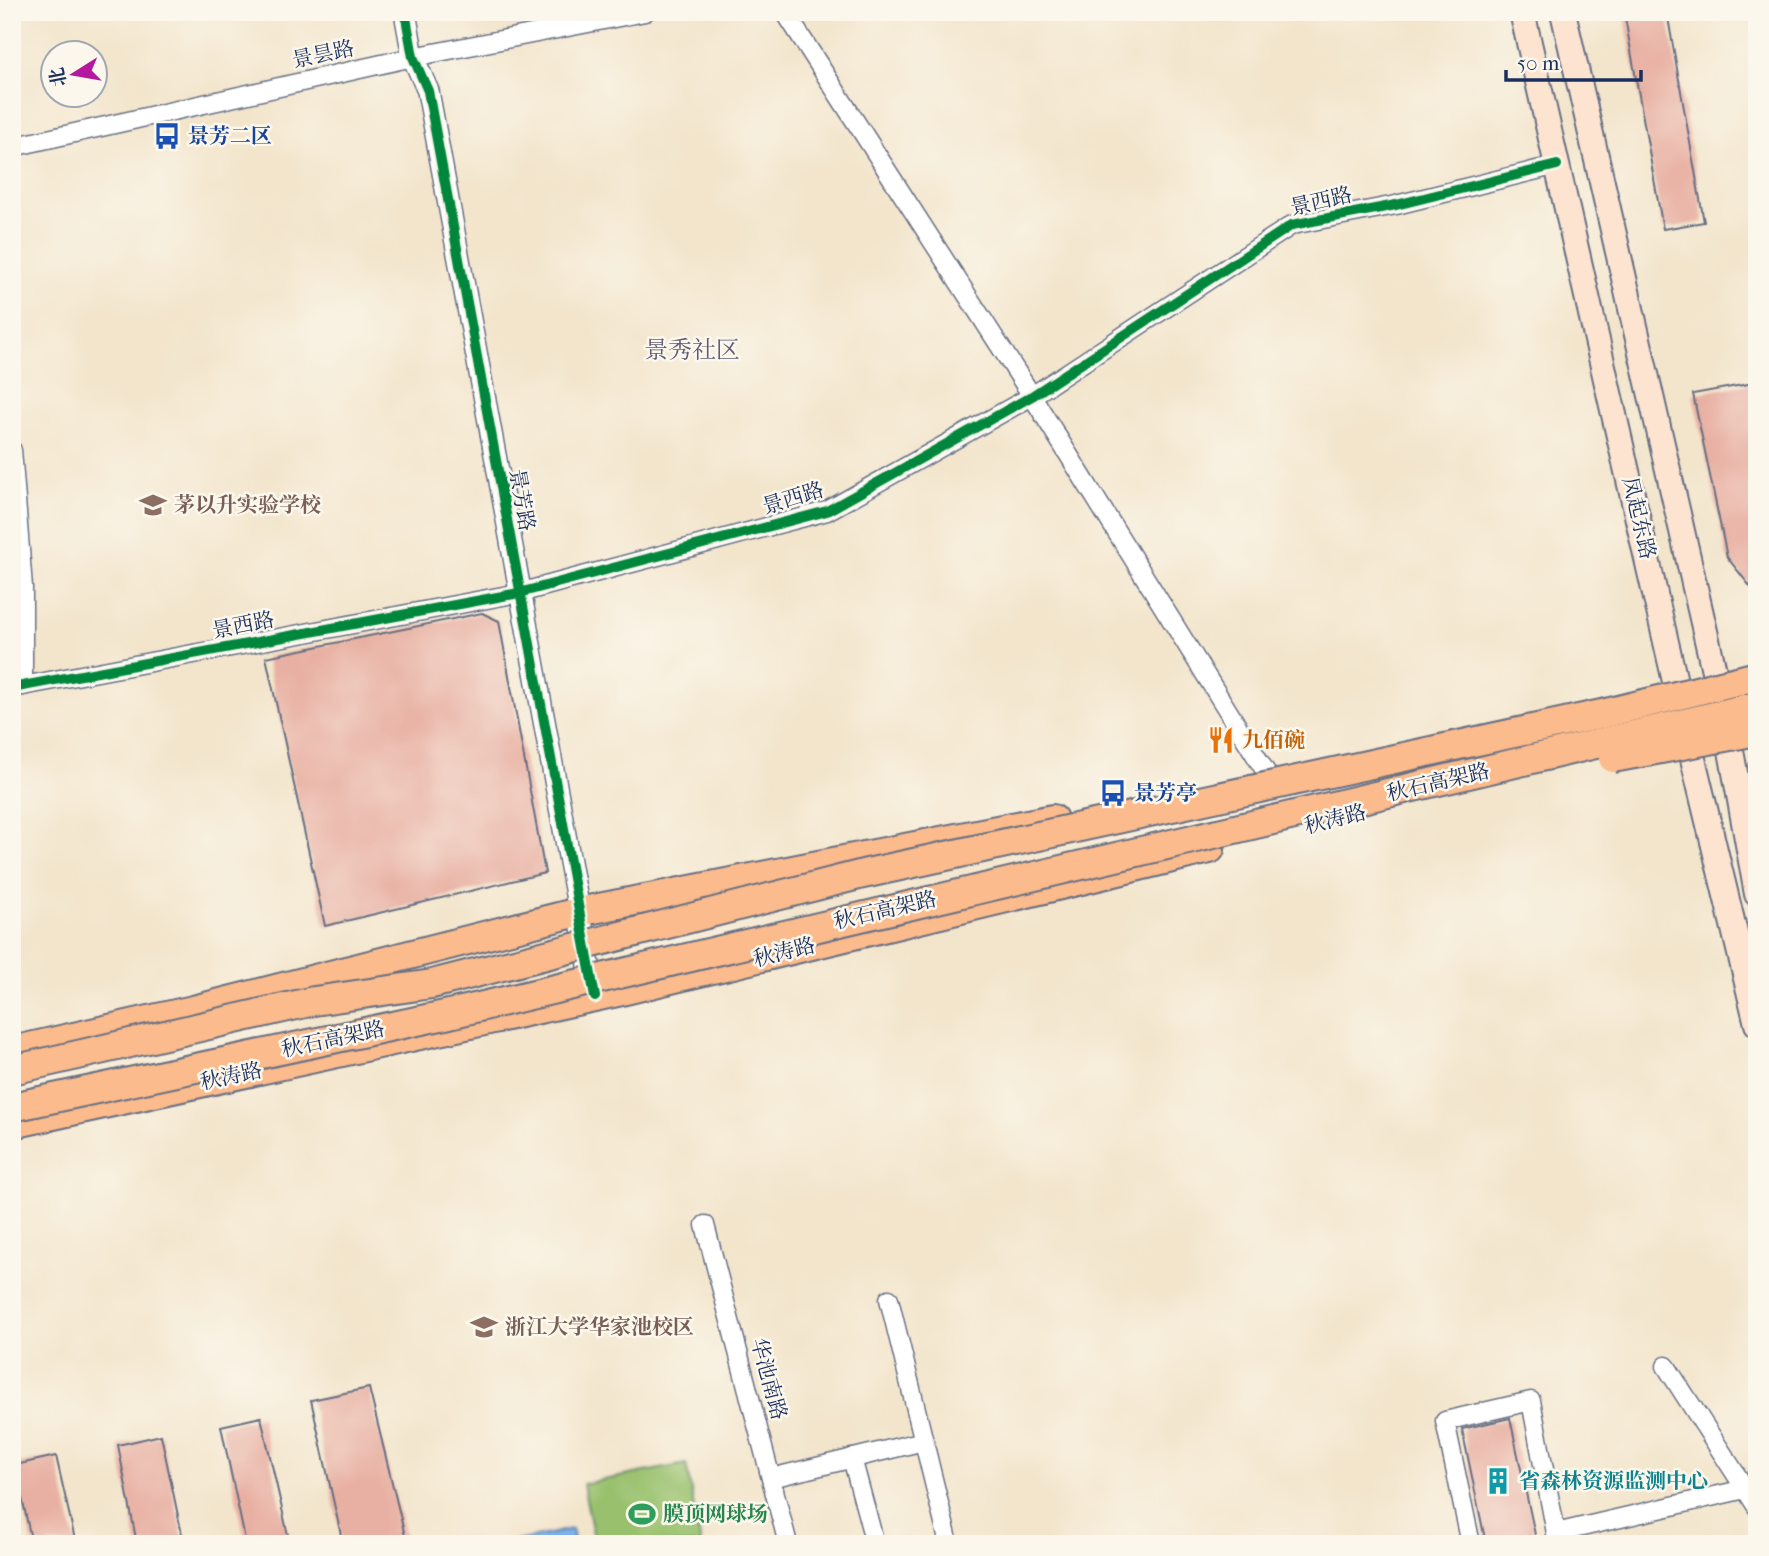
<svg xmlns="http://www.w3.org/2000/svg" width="1769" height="1556" font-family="'IM FELL French Canon','Noto Serif SC',serif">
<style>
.green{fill:#99c16d;stroke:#5a7866;stroke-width:2}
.water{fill:#7eb2eb;stroke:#4c70a4;stroke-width:2}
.building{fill:#e8b0a3}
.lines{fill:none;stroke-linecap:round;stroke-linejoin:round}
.minor-casing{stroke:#676f84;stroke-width:21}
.tertiary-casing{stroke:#676f84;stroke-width:24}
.secondary-casing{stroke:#676f84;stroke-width:28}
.primary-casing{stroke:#676f84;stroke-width:32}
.minor{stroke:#fff;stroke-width:18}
.tertiary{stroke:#fff;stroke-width:21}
.secondary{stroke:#fde4d1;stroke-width:24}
.primary{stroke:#fbbb8c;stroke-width:28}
.trunk-bridge-casing{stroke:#676f84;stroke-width:32;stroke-linecap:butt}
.trunk-bridge{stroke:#fbbb8c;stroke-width:28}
.cycleway-casing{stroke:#fbf7ec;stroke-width:15}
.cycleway{stroke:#00873e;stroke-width:10}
.labels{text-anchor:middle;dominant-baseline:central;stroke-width:5;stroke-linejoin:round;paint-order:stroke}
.street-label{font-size:21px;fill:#1b2f5e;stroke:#fbf7ec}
.transit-label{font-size:21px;font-weight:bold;fill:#164399;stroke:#fbf7ec;text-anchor:start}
.education-label{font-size:21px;font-weight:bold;fill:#785e54;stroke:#fbf7ec;text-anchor:start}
.food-label{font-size:21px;font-weight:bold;fill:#c56008;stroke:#fbf7ec;text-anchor:start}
.culture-label{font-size:21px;font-weight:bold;fill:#0d838f;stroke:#fbf7ec;text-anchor:start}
.leisure-label{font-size:21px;font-weight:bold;fill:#27864d;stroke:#fbf7ec;text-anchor:start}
.quarter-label{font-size:24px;fill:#635c76;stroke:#fbf7ec}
</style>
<rect width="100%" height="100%" fill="#fbf7ec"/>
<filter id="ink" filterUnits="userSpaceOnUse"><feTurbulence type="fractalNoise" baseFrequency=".0143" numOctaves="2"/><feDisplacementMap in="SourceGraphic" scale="14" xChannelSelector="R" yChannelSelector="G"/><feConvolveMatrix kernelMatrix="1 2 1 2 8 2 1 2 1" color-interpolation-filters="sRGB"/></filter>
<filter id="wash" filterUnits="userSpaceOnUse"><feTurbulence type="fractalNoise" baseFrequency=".00686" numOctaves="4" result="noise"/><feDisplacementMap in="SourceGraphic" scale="28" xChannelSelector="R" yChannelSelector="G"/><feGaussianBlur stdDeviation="1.57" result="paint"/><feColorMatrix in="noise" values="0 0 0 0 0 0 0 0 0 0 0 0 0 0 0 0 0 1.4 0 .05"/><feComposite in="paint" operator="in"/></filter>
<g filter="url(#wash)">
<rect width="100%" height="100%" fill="#f3e5cc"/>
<polygon class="green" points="686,1464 701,1544 595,1544 583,1484"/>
<polygon class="water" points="572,1529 575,1544 503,1544"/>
<g id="blocks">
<g class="building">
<polygon points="1624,12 1667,12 1704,222 1663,229"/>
<polygon points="1754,383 1757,395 1757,595 1727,557 1693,394"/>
<polygon points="482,613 499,621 545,873 325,926 266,657"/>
<polygon points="369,1388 407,1544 343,1544 311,1400"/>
<polygon points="261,1417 290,1544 246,1544 221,1426"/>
<polygon points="1510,1418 1537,1544 1486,1544 1462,1429"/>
<polygon points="161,1435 184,1544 137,1544 118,1445"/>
<polygon points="56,1456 76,1544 32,1544 15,1465"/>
</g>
</g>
</g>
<g filter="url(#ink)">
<use href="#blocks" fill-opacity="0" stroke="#676f84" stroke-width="2"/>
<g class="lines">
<defs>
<g id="minor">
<polyline points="785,12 1032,396 1269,777"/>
<polyline points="12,147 413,57 645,12"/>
<polyline points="12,450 23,587 23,686"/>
<polyline points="12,688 519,593 827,511 1032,396 1292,225 1396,205 1557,165"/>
<polyline points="705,1225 788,1544"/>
<polyline points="889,1299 949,1544"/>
<polyline points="1666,1366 1757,1507"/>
<polyline points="852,1458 875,1544"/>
<polyline points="771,1478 924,1441"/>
<polyline points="1471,1544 1445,1421 1531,1401 1556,1533 1745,1489"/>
</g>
<polyline id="tertiary" points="405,12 413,57 428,91 594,992"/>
<g id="secondary">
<polyline points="1522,12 1687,734 1757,1024"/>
<polyline points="1563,12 1726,723 1757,894"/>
</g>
<g id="primary">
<polyline points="12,1051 193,1010 578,912 1053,819"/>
<polyline points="12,1124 617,992 1210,849"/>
</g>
</defs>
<use href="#minor" class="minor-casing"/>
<use href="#tertiary" class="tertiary-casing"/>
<use href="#secondary" class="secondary-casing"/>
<use href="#primary" class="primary-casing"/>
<use href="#minor" class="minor"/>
<use href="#tertiary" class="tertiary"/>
<use href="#secondary" class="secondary"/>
<use href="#primary" class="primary"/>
<defs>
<g id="trunk-bridge">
<polyline points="1613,758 1757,731"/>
<polyline points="12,1070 314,1001 432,984 863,874 1602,714 1757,676"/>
<polyline points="12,1107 445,1015 1757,706"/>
</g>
</defs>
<use href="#trunk-bridge" class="trunk-bridge-casing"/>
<use href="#trunk-bridge" class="trunk-bridge"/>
<defs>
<g id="cycleway">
<polyline points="405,12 413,57 428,91 595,997"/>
<polyline points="12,688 519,593 827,511 1032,396 1292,225 1396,205 1557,165"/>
</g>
</defs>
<use href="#cycleway" class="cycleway-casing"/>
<use href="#cycleway" class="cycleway"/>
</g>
</g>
<defs>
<symbol id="bus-bare" viewBox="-9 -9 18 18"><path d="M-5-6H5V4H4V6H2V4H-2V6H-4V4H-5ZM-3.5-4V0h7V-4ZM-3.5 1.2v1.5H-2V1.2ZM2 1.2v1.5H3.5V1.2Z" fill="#1a4fb4" stroke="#fbf7ec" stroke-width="2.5" paint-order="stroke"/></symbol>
<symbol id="school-bare" viewBox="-9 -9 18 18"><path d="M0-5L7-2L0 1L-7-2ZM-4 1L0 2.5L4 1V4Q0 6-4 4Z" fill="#8d6e63" stroke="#fbf7ec" stroke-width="2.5" paint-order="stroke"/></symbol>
<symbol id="restaurant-bare" viewBox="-9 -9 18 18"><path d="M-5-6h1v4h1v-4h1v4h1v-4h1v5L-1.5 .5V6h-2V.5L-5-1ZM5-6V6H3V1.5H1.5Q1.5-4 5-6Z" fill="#e8710a" stroke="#fbf7ec" stroke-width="2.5" paint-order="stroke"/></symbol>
<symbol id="university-bare" viewBox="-9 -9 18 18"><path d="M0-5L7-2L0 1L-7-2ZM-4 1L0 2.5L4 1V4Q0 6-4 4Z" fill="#8d6e63" stroke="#fbf7ec" stroke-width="2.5" paint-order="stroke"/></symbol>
<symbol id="building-bare" viewBox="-9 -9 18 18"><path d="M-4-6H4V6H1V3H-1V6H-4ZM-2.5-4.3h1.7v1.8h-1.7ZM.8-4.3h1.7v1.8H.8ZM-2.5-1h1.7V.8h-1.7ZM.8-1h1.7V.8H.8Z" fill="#0f9aa8" stroke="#fbf7ec" stroke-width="2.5" paint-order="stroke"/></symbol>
<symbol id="stadium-bare" viewBox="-9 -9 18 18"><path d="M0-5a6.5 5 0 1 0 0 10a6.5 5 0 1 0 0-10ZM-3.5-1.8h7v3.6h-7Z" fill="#2e9e5b" stroke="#fbf7ec" stroke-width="2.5" paint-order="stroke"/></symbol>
</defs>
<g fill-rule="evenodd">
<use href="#bus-bare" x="148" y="117" width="38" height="38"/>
<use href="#school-bare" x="134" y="486" width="38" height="38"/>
<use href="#restaurant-bare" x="1202" y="721" width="38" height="38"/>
<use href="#bus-bare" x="1094" y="774" width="38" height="38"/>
<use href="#university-bare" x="465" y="1308" width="38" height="38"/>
<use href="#building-bare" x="1479" y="1462" width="38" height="38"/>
<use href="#stadium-bare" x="623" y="1495" width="38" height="38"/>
</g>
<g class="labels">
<g class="street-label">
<text transform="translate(323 54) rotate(-12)">景昙路</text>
<text transform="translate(1321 201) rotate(-13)">景西路</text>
<text transform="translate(793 498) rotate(-17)">景西路</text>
<text transform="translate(522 500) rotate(80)">景芳路</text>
<text transform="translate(1639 518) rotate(77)">凤起东路</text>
<text transform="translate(243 625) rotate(-11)">景西路</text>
<text transform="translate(1438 782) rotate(-13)">秋石高架路</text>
<text transform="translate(1335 819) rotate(-14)">秋涛路</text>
<text transform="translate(885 910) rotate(-13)">秋石高架路</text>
<text transform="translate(784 952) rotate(-14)">秋涛路</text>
<text transform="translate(333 1039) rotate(-12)">秋石高架路</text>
<text transform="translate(231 1076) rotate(-12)">秋涛路</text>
<text transform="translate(769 1379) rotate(75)">华池南路</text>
</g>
<g class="transit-label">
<text x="188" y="136">景芳二区</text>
<text x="1134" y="793">景芳亭</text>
</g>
<g class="education-label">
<text x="174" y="505">茅以升实验学校</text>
<text x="505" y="1327">浙江大学华家池校区</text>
</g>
<g class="food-label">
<text x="1242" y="740">九佰碗</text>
</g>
<g class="culture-label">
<text x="1519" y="1481">省森林资源监测中心</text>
</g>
<g class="leisure-label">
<text x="663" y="1514">膜顶网球场</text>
</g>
<g class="quarter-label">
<text x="692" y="350">景秀社区</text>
</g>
</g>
<rect width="1769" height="1556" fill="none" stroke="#fbf7ec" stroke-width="42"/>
<g transform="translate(74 74) rotate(259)"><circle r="33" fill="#fbf7ec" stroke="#a1a7b3" stroke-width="2"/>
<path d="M0-5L12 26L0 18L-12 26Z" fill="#b5179e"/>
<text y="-10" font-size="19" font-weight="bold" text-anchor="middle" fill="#1b2f5e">北</text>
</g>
<path d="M1506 70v10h135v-10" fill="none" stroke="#1b2f5e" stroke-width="3.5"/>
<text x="1517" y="70" font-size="21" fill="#1b2f5e" stroke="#fbf7ec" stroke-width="5" paint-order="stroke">50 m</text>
</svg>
